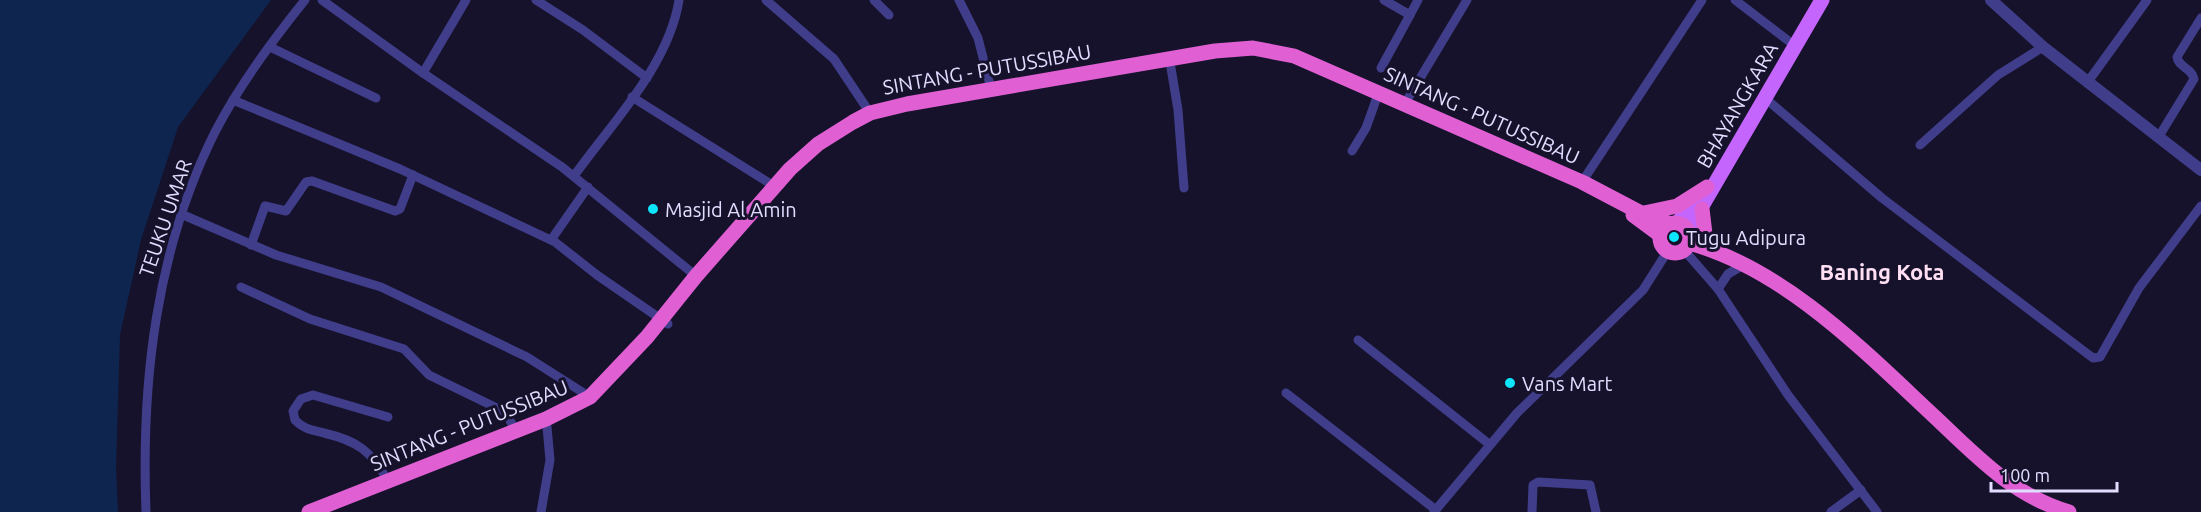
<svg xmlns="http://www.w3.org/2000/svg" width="2201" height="512" font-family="Ubuntu,sans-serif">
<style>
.water{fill:#0e264f}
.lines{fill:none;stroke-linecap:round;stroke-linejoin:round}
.minor{stroke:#403e8a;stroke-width:9}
.tertiary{stroke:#403e8a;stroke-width:12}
.primary{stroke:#c466fd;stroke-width:15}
.trunk{stroke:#e060d3;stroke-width:15}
.poi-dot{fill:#0ce5fc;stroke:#16122c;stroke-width:2}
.labels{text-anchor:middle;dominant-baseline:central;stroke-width:6;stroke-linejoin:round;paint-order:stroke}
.street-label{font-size:20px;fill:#e1ddff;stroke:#16122c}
.poi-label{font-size:20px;fill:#e1ddff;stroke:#16122c;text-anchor:start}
.quarter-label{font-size:22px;font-weight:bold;fill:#ffdff3;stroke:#16122c}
</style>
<rect width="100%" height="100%" fill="#16122c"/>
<polygon class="water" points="0,0 271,0 178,127 141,240 120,335 116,467 118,512 0,512"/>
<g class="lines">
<g class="minor">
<polyline points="322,0 423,73 562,167 696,276"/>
<polyline points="536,0 583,30 647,78"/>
<polyline points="766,0 834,59 870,113"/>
<polyline points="874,0 889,15"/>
<polyline points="959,0 978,38 991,89"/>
<polyline points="1384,0 1410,15 1418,0"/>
<polyline points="1735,0 1790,42"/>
<polyline points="270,47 376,98"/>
<polyline points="1171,68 1178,110 1184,188"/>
<polyline points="1381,68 1410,15"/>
<polyline points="423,73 466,0"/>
<polyline points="2087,83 2147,0"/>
<polyline points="632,97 774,186"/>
<polyline points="1765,98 1882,198 2093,358 2100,357 2139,288 2201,206"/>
<polyline points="233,100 400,169 555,242 597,275 668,324"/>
<polyline points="1404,105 1467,0"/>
<path d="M2158,138L2194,79C2192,68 2178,67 2177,57L2201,18"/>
<polyline points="1920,145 1998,75 2043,47"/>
<polyline points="1352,151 1366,128 1376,100"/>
<path d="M574,176C611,124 669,65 679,0"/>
<polyline points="1582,182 1702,0"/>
<polyline points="181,214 276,255 381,287 527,357 590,397"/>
<polyline points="551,240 588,187"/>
<polyline points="251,245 265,206 286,211 306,182 312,181 395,211 400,209 413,175"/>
<polyline points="1684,250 1718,289 1788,395 1877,512"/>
<polyline points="241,287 310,319 404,349 429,375 505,412 516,431"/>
<polyline points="1718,289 1728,274 1745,264"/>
<polyline points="1358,340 1489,444"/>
<polyline points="1286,393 1436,510"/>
<path d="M388,417L313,395L301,399L293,411L295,420C303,429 313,430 324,433C358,441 371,451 388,481"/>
<path d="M146,512C141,381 156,250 215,132C239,85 272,41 305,0"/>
<polyline points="541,512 550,460 547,427"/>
<polyline points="1434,512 1517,413 1643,290 1667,252"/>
<polyline points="1532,512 1533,485 1538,482 1590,485 1596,512"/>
<polyline points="1831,512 1861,490"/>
</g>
<polyline class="tertiary" points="1991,0 2043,47 2201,170"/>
<g class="primary">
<polyline points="1677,223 1699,199"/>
<polyline points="1688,230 1822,0"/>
</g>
<g class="trunk">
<polyline points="1702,209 1705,234 1712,249"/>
<polyline points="1644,213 1677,206 1707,187"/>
<polyline points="1633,215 1660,235"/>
<circle cx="1675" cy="238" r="15"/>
<path d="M1689,243C1785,269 1865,352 1936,418C1977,457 2014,496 2069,512"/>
<polyline points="309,512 546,419 590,397 647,337 696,276 790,169 818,144 853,122 870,113 907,104 1215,51 1253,48 1294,56 1582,182 1641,213 1671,224"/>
</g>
</g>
<g class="poi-dot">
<circle cx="653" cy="209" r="6"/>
<circle cx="1674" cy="237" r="6"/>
<circle cx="1510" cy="383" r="6"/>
</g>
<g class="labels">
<g class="street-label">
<text transform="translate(987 69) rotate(-10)">SINTANG - PUTUSSIBAU</text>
<text transform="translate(1737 105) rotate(-60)">BHAYANGKARA</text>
<text transform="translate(1482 115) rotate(24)">SINTANG - PUTUSSIBAU</text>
<text transform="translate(165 218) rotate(-71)">TEUKU UMAR</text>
<text transform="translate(469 425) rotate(-22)">SINTANG - PUTUSSIBAU</text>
</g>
<g class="poi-label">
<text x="665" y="209">Masjid Al Amin</text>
<text x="1686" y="237">Tugu Adipura</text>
<text x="1522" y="383">Vans Mart</text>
</g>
<g class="quarter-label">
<text x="1882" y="271">Baning Kota</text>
</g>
</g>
<path d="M1991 482v9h126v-9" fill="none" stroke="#e1ddff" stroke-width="3"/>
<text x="2000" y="482" font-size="18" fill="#e1ddff" stroke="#16122c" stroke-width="4.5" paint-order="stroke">100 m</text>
</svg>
